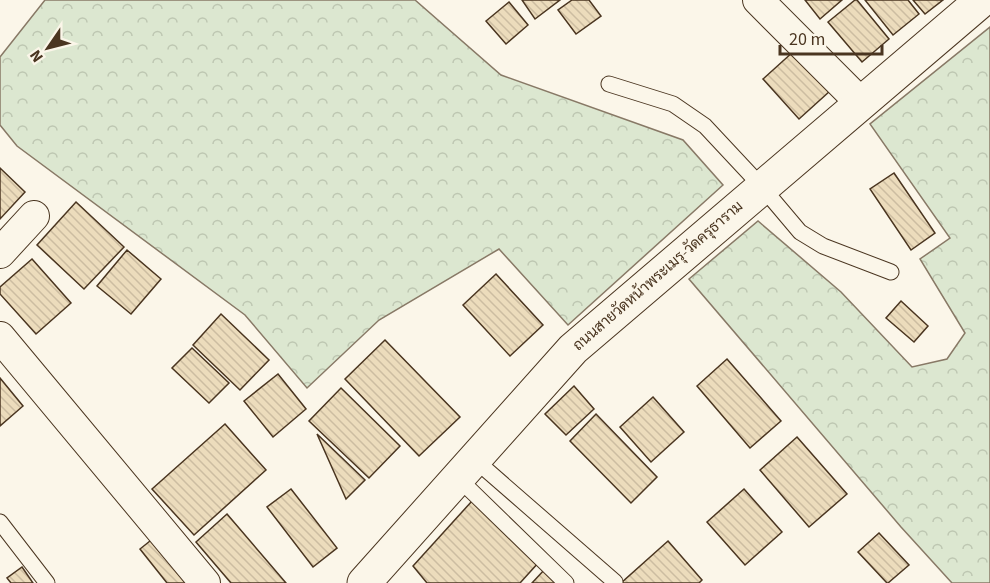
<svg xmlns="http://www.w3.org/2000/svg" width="990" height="583" font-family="'Source Sans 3',Sarabun,sans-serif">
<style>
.forest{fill:url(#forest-crowns);stroke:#887966;stroke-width:1.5}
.building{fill:url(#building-back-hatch);stroke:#4a3520;stroke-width:1.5}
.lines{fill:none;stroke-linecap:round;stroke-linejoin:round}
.service-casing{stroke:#4a3520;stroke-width:17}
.minor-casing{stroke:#4a3520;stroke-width:32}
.tertiary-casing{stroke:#4a3520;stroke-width:35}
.service{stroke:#fbf6e9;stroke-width:15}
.minor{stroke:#fbf6e9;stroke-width:30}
.tertiary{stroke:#fbf6e9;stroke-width:33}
.labels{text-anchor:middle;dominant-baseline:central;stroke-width:4.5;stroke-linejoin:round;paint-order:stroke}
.street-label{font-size:15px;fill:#4a3520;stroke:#fbf6e9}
</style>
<defs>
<pattern id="forest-crowns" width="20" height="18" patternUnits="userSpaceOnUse" patternTransform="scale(1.5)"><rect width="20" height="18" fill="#dce7d0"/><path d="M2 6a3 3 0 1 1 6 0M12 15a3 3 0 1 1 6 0" fill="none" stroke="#bec7b2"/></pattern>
<pattern id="building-back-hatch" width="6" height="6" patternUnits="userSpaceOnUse" patternTransform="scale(1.5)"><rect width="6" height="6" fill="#ecdcbc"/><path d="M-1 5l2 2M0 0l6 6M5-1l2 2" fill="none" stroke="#ccbda1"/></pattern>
</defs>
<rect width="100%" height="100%" fill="#fbf6e9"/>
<g class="forest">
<polygon points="45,0 415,0 501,75 683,140 723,185 568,325 499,249 379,320 307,388 245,315 17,146 0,125 0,57"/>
<polygon points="990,27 990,583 952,583 901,527 689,279 758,221 841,292 912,367 947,359 965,333 920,259 950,238 870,124"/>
</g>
<g class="building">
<polygon points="522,0 560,0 535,19"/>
<polygon points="572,0 589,0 601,16 576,34 558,10"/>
<polygon points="805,0 842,0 820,19"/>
<polygon points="855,0 857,0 889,39 862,62 828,22"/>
<polygon points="865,0 908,0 919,14 893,35"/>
<polygon points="913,0 943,0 925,14"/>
<polygon points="509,2 528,25 506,44 486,21"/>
<polygon points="794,51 830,91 799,119 763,79"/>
<polygon points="0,168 25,192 0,219"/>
<polygon points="894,173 935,233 911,250 870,189"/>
<polygon points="76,202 124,247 84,289 37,245"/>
<polygon points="127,250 161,279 131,314 97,286"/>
<polygon points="32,259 71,303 36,334 0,294 0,287"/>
<polygon points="496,274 543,325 510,356 463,305"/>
<polygon points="901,301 928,326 914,342 886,318"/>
<polygon points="221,314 269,360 240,390 193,345"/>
<polygon points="385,340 460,417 419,456 345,379"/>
<polygon points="192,348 229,383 209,403 172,368"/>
<polygon points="727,359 781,421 750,448 697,386"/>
<polygon points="278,374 306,409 273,437 244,401"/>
<polygon points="0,378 23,406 0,426"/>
<polygon points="574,386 594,409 566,435 545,414"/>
<polygon points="341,388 400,446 369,478 309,421"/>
<polygon points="653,397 684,432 651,462 620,427"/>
<polygon points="596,414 657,477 631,503 570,441"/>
<polygon points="225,424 266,470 194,535 152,489"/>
<polygon points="317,434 365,480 346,499"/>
<polygon points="797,437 847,494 809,527 760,470"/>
<polygon points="291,489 337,548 313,567 267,507"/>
<polygon points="744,489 782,532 745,565 707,522"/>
<polygon points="472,501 539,562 520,583 427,583 413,566"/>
<polygon points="227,514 286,583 231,583 196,542"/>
<polygon points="879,533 909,565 888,583 887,583 858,552"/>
<polygon points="155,537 191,583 167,583 140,549"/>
<polygon points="668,541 702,580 699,583 621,583"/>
<polygon points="22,567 33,583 11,583 7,578"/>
<polygon points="545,569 560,583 532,583"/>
</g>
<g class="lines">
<defs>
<g id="service">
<polyline points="609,84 673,104 705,126 762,187 800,232 823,246 891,272"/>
<polyline points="474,459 615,582"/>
<polyline points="458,478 566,583"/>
<polyline points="0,522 47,583"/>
</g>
<g id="minor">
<polyline points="758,0 861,103"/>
<polyline points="0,253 34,216"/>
<polyline points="0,337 205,583"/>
</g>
<polyline id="tertiary" points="364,583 573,349 982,0"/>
</defs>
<use href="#service" class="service-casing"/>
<use href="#minor" class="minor-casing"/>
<use href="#tertiary" class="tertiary-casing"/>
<use href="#service" class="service"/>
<use href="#minor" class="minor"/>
<use href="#tertiary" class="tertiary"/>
</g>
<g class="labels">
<g class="street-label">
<text transform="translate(658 276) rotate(-41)">ถนนสายวัดหน้าพระเมรุ-วัดครุธาราม</text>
</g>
</g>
<g transform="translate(48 48) rotate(235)" stroke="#fbf6e9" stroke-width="4.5" paint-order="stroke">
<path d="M0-4.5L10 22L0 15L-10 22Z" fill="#4a3520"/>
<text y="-9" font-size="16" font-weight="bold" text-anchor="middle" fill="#4a3520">N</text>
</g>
<path d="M780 45v9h102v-9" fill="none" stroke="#4a3520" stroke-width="3"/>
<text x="789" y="45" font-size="18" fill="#4a3520" stroke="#fbf6e9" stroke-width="4.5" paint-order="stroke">20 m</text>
</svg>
